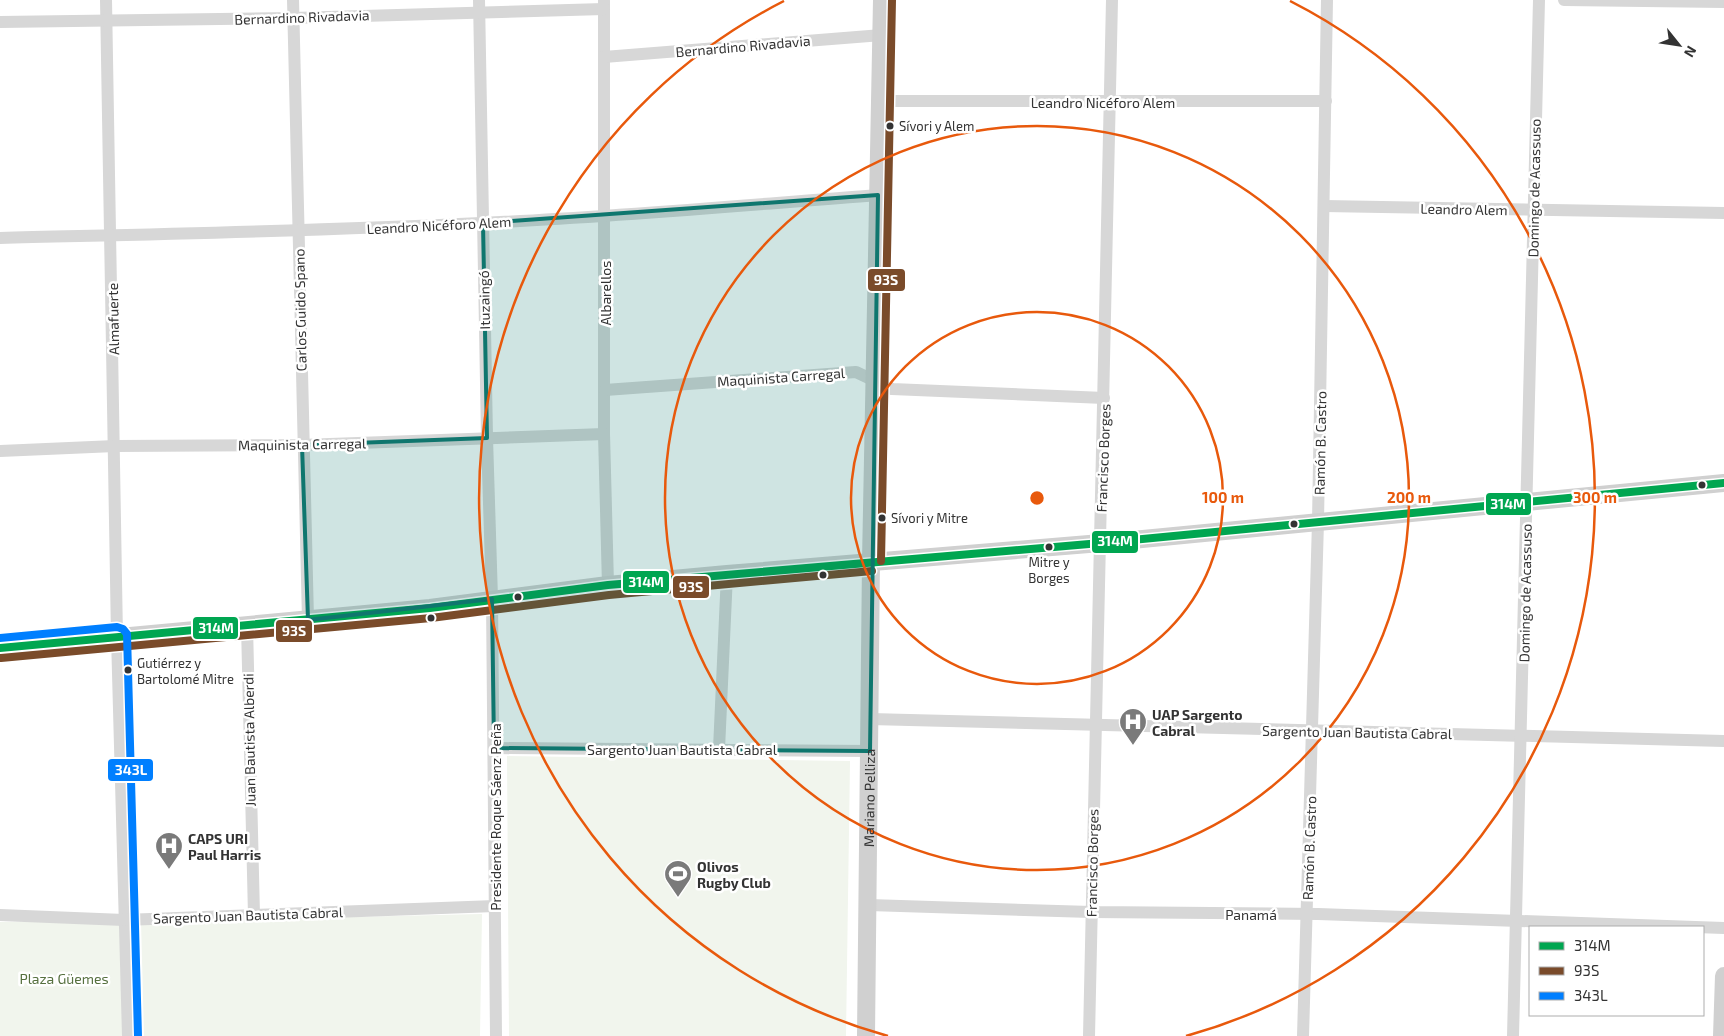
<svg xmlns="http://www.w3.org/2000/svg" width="1724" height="1036" font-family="'Exo 2',sans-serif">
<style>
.green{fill:#f1f5ed}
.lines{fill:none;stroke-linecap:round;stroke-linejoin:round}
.street{stroke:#d7d7d7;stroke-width:12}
.secondary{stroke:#d0d0d0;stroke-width:18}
.bus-1-casing{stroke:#fff;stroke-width:11}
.bus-2-casing{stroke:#fff;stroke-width:11}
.bus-3-casing{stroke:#fff;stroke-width:11}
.bus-1{stroke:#00a651;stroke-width:8}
.bus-2{stroke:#7a4b2a;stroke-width:8}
.bus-3{stroke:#007fff;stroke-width:8}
.marked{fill:#0f766e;fill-opacity:0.2;stroke:#0f766e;stroke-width:4;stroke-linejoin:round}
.ring{fill:none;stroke:#e8590c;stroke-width:2.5}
.bus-dot{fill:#333;stroke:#fff;stroke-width:2}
.labels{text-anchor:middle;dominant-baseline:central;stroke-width:5;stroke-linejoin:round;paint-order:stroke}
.bus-label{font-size:13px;fill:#333;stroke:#fff;text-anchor:start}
.street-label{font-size:14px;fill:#333;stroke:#fff}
.poi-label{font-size:14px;font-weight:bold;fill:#333;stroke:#fff;text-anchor:start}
.park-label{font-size:14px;fill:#56703f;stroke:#fff}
.centre{fill:#e8590c;stroke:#fff;stroke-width:2.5}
.ring-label{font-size:15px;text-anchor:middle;font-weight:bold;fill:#e8590c;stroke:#fff;stroke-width:5;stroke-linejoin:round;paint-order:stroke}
.line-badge{stroke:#fff;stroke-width:2}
.badge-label{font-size:14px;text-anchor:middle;font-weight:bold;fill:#fff}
</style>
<rect width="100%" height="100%" fill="#fff"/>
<g class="green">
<polygon points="507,756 850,761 846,1036 509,1036"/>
<polygon points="482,914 480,1036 144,1036 141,922"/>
<polygon points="122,920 123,1036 0,1036 0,922"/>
</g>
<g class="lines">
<g class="street">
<polyline points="106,0 117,637 128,1036"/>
<polyline points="293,0 308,620"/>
<polyline points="479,0 487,438 492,599 496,1036"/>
<polyline points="1564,0 1724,2"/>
<polyline points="604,1 604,434 608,585"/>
<polyline points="0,22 293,18 604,9"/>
<polyline points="604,57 882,35"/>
<polyline points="879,101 1326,101"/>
<polyline points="1324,206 1724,213"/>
<path d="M0,238C161,234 321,231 481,223C614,217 746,205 878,195"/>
<polyline points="605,390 856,372 892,389 1104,398"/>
<polyline points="0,451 115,446 302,445 604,434"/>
<polyline points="247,626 254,915"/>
<polyline points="870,719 1724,741"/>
<polyline points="494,748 870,751"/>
<polyline points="719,749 727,574"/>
<polyline points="869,905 1091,912 1318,914 1724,928"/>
<polyline points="0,915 124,920 495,906"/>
<polyline points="1089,1036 1112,0"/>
<polyline points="1303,1036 1318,522 1327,0"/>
<polyline points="1513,1036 1539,0"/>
</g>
<g class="secondary">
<polyline points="0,648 430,608 608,585 727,574 1101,543 1724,483"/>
<path id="s1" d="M866,1036L871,561L882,0"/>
<polyline points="1722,1036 1724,976"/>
</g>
<defs>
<polyline id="bus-1" points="0,648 430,608 608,585 1101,543 1724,483"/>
<g id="bus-2">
<polyline points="881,561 892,0"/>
<polyline points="1,658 431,618 609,595 872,571"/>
</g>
<polyline id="bus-3" points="0,638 117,627 123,629 127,634 138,1036"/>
</defs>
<use href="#bus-1" class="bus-1-casing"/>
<use href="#bus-2" class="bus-2-casing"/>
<use href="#bus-3" class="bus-3-casing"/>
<use href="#bus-1" class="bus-1"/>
<use href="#bus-2" class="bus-2"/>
<use href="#bus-3" class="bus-3"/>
</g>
<path class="marked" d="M878,195L870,751L494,748L492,599L308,620L302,445L487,438L483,223Z"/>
<g class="ring">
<circle cx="1037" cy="498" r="186"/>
<circle cx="1037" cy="498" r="372"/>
<path d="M888 1036A558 558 0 0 1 784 1M1290 1A558 558 0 0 1 1186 1036"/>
</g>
<defs>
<symbol id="hospital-pin" viewBox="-11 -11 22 30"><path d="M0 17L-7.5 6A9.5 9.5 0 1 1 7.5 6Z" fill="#7a7a7a" stroke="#fff"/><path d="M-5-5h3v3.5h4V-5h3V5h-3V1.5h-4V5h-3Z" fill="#fff"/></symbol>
<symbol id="stadium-pin" viewBox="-11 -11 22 30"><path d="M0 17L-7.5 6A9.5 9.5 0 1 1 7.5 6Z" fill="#7a7a7a" stroke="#fff"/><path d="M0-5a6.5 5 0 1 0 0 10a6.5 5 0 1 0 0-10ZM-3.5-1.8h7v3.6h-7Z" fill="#fff"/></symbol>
</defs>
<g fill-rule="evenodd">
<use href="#hospital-pin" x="1117" y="706" width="32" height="43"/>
<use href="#hospital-pin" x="153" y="830" width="32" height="43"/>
<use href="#stadium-pin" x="662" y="858" width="32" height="43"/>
</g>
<g class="bus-dot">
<circle cx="890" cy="126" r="4.5"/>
<circle cx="1702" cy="485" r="4.5"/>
<circle cx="882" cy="518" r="4.5"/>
<circle cx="1294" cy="524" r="4.5"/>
<circle cx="1049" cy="547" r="4.5"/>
<circle cx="823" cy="575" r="4.5"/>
<circle cx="518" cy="597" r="4.5"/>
<circle cx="431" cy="618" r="4.5"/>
<circle cx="128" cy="670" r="4.5"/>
</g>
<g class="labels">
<g class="bus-label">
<text x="899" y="126">Sívori y Alem</text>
<text x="891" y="518">Sívori y Mitre</text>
<text x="1049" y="562" text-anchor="middle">Mitre y<tspan x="1049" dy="16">Borges</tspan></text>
<text x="137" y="663">Gutiérrez y<tspan x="137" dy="16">Bartolomé Mitre</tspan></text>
</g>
<g class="street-label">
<text transform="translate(302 17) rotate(-2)">Bernardino Rivadavia</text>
<text transform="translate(743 46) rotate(-5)">Bernardino Rivadavia</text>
<text x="1103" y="102">Leandro Nicéforo Alem</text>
<text transform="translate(1534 188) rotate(-89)">Domingo de Acassuso</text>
<text transform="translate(1464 209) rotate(1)">Leandro Alem</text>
<text transform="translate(439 225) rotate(-3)">Leandro Nicéforo Alem</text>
<text transform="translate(605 293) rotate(-90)">Albarellos</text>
<text transform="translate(484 300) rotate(-91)">Ituzaingó</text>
<text transform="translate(300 310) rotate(-91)">Carlos Guido Spano</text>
<text transform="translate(113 319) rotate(-91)">Almafuerte</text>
<text transform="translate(781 377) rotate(-4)">Maquinista Carregal</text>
<text transform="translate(1320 443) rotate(-89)">Ramón B. Castro</text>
<text transform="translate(302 444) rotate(-1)">Maquinista Carregal</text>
<text transform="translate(1103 458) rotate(-88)">Francisco Borges</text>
<text transform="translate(1525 593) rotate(-89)">Domingo de Acassuso</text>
<text transform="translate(1357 732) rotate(1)">Sargento Juan Bautista Cabral</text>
<text transform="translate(249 740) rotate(-91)">Juan Bautista Alberdi</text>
<text x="682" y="749">Sargento Juan Bautista Cabral</text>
<text stroke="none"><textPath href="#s1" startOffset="238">Mariano Pelliza</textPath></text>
<text transform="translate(495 817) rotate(-90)">Presidente Roque Sáenz Peña</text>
<text transform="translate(1309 848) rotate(-88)">Ramón B. Castro</text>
<text transform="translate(1092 863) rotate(-89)">Francisco Borges</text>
<text x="1251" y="914">Panamá</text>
<text transform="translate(248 915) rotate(-2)">Sargento Juan Bautista Cabral</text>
</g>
<g class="poi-label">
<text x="1152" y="714">UAP Sargento<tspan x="1152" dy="16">Cabral</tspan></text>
<text x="188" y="838">CAPS URI<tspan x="188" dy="16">Paul Harris</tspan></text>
<text x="697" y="866">Olivos<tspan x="697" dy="16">Rugby Club</tspan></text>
</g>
<g class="park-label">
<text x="64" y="978">Plaza Güemes</text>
</g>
</g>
<circle cx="1037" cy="498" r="8" class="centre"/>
<g class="ring-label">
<text x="1223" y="503">100 m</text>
<text x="1409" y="503">200 m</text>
<text x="1595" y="503">300 m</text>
</g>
<g class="line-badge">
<rect x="867" y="268" width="39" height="24" rx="5" fill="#7a4b2a"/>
<rect x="1485" y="492" width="47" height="24" rx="5" fill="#00a651"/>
<rect x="1091" y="530" width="48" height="24" rx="5" fill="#00a651"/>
<rect x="622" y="570" width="48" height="24" rx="5" fill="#00a651"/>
<rect x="672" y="575" width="38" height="24" rx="5" fill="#7a4b2a"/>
<rect x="192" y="616" width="47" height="24" rx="5" fill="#00a651"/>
<rect x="275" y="619" width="38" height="24" rx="5" fill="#7a4b2a"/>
<rect x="107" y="758" width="47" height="24" rx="5" fill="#007fff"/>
</g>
<g class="badge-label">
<text x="886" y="285">93S</text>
<text x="1508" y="509">314M</text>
<text x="1115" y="546">314M</text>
<text x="646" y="587">314M</text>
<text x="691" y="592">93S</text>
<text x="216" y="633">314M</text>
<text x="294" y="636">93S</text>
<text x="131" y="775">343L</text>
</g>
<rect x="1529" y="926" width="175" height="90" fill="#ffffff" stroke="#adadad"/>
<rect x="1539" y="942" width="25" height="8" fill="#00a651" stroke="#adadad"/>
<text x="1574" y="951" font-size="15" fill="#333333">314M</text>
<rect x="1539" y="967" width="25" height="8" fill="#7a4b2a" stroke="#adadad"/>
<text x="1574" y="976" font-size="15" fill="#333333">93S</text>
<rect x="1539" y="992" width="25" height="8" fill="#007fff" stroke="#adadad"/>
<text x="1574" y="1001" font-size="15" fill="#333333">343L</text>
<g transform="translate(1679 45) rotate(120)" stroke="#ffffff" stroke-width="4" paint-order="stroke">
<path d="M0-4L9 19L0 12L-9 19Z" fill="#333333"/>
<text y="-8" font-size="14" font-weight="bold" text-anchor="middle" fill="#333333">N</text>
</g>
</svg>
